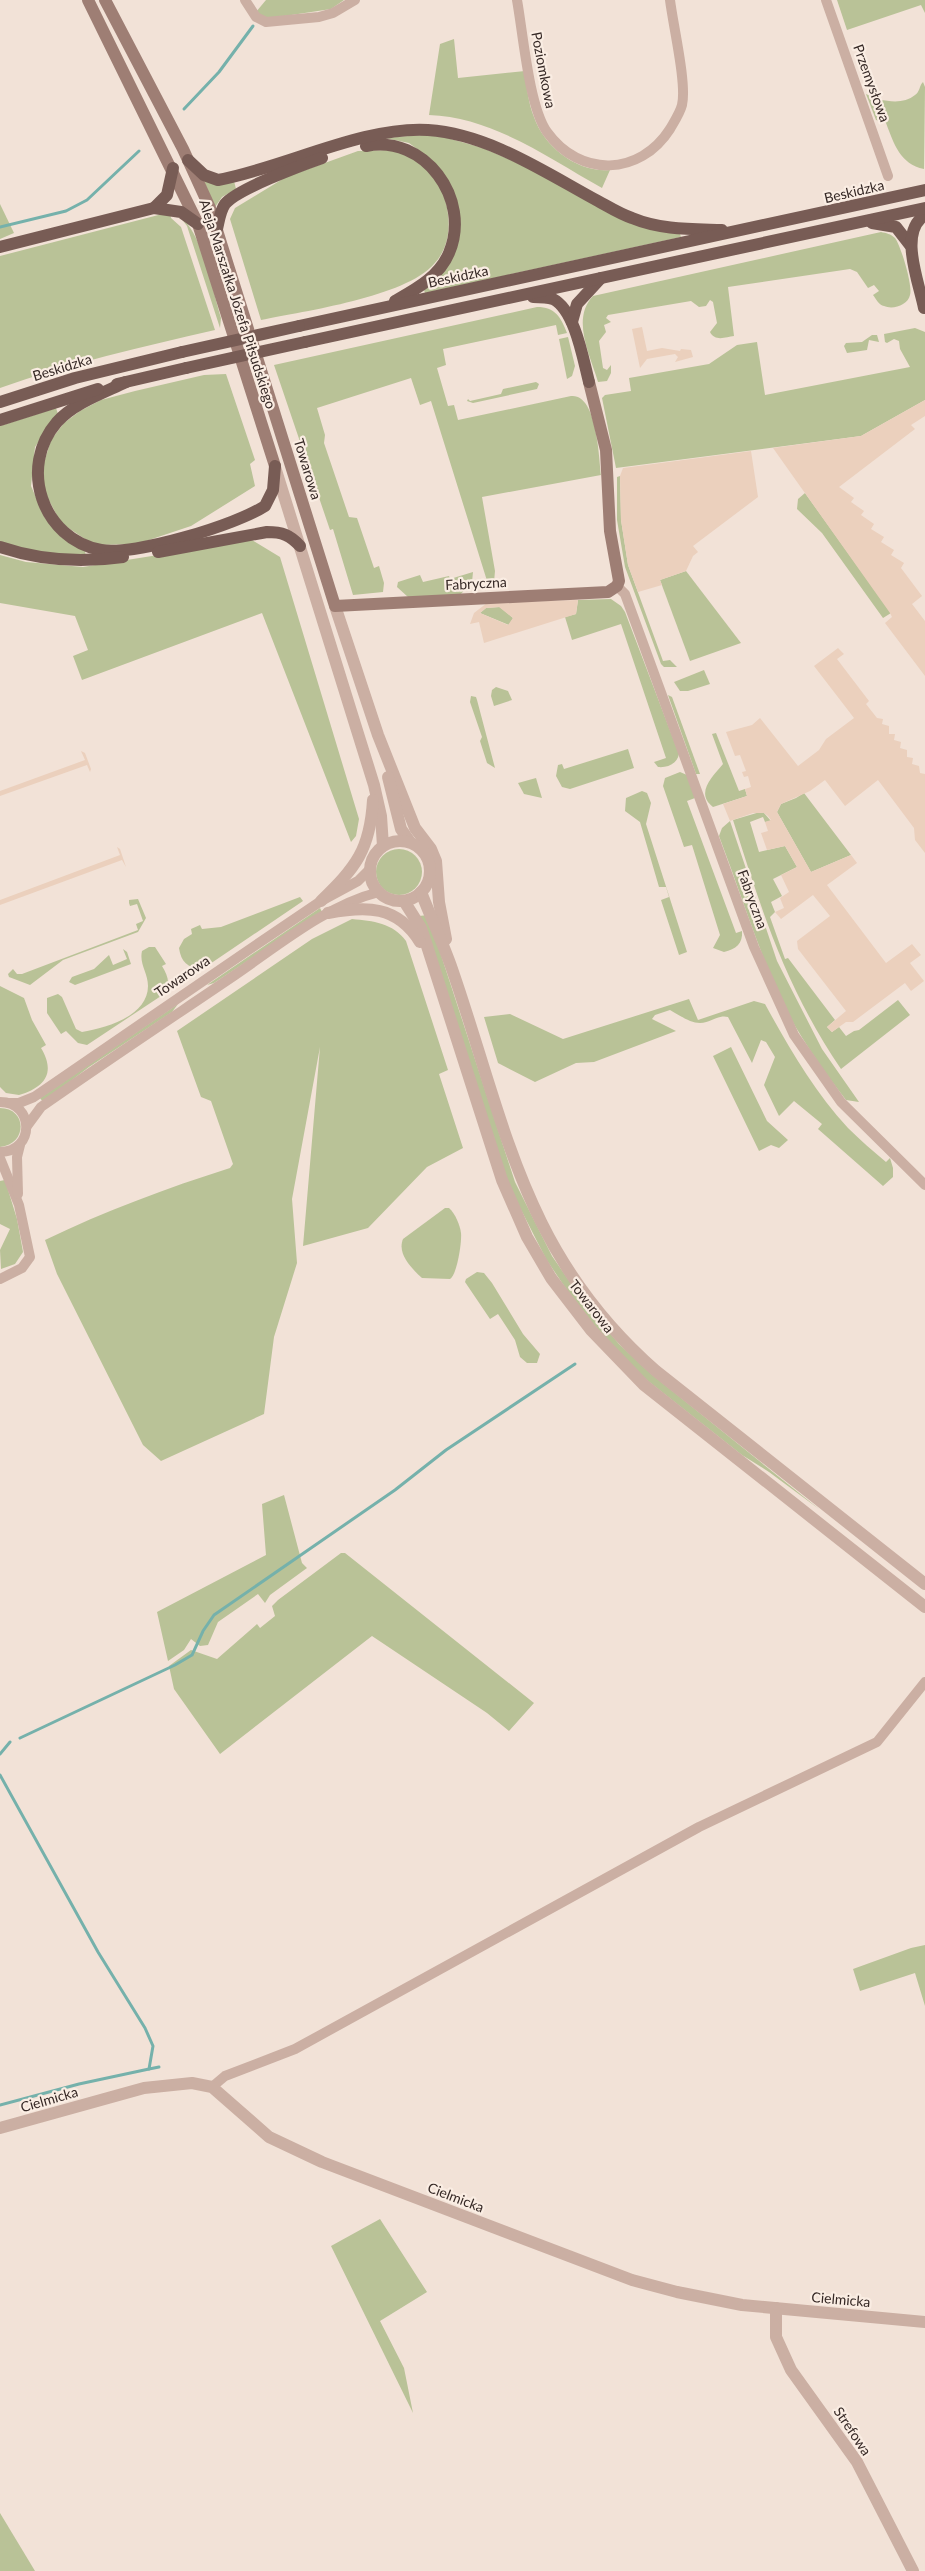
<svg xmlns="http://www.w3.org/2000/svg" width="925" height="2571" font-family="Lato,sans-serif">
<style>
.green{fill:#b9c297}
.plaza{fill:#ebd0bd;fill-rule:evenodd}
.lines{fill:none;stroke-linecap:round;stroke-linejoin:round}
.stream{stroke:#75b1ab;stroke-width:3}
.minor{stroke:#cbafa3;stroke-width:10}
.tertiary{stroke:#cbafa3;stroke-width:12}
.secondary{stroke:#9e7e74;stroke-width:12}
.primary{stroke:#785c55;stroke-width:12}
.primary-bridge{stroke:#785c55;stroke-width:12}
.labels{text-anchor:middle;dominant-baseline:central;stroke-width:4.5;stroke-linejoin:round;paint-order:stroke}
.street-label{font-size:14px;fill:#352825;stroke:#faede3}
</style>
<rect width="100%" height="100%" fill="#f2e2d7"/>
<g class="green">
<polygon points="266,0 344,0 331,9 265,19 256,12"/>
<polygon points="837,0 925,0 925,13 921,5 847,30"/>
<path d="M454,39L458,78L525,71C527,86 528,103 534,117C544,147 578,173 610,170L602,188C549,158 492,117 429,115L440,44Z"/>
<path d="M923,82L925,87L924,169C900,164 894,144 886,123L876,120L866,94C880,101 902,106 915,95C920,92 919,86 923,82Z"/>
<polygon points="433,134 483,148 680,234 681,237 425,293 424,290 452,256 450,186 432,160 409,143 385,138"/>
<path d="M392,150C420,158 439,174 446,203C451,224 450,247 434,264C405,297 305,311 261,320L230,219L235,208L286,177L358,151Z"/>
<polygon points="203,179 234,181 236,189 222,197 215,207"/>
<polygon points="0,204 14,233 0,239"/>
<path d="M170,212L171,218L181,227L215,330C142,347 70,363 0,388V256Z"/>
<path d="M181,218C202,232 213,293 221,318L220,328L187,226Z"/>
<path d="M881,232C886,233 891,234 895,238C901,246 913,286 910,295C908,305 893,310 884,306C879,305 876,299 873,295L879,291L874,285L868,288L857,272L850,269L728,287L734,336C726,337 715,342 710,332L717,323L713,302L710,300L706,306L699,307L691,301L608,315L606,318L611,322L604,325L606,332L599,341L603,368L607,370L611,365V373L607,381L598,382C590,355 571,319 593,296Z"/>
<path d="M537,307C555,307 561,317 567,333L558,335L556,325L443,349L446,365L437,368L448,406L454,405L458,420L571,396C597,393 599,458 601,475L482,497L495,571L494,582L488,584L431,401L420,405L411,378L317,408L325,435L324,443L349,517L357,518L374,568L379,566L384,583L383,592L353,595L333,529L330,530L274,365Z"/>
<polygon points="915,328 925,332 925,400 861,436 616,468 602,398 605,395 631,391 629,378 709,364 737,345 757,342 765,395 910,367 900,349 899,341 894,339 887,343 885,342 884,334"/>
<polygon points="872,335 877,335 879,342 869,340 867,350 847,353 844,346 846,343 862,342"/>
<polygon points="568,337 575,366 572,376 567,379 559,339"/>
<polygon points="226,374 255,460 250,464 255,486 191,526 137,544 94,545 61,523 44,491 43,466 51,440 64,423 80,411 101,400 135,391 204,375"/>
<polygon points="536,382 539,384 537,389 473,403 467,401 471,393 468,399 470,401 501,394 503,389"/>
<polygon points="56,408 58,414 35,447 31,486 45,518 61,537 85,551 86,557 39,553 0,543 0,426"/>
<polygon points="620,476 621,520 628,565 663,661 670,660 677,667 664,667 661,664 625,567 617,520 617,477"/>
<polygon points="805,493 891,613 883,618 822,533 797,509 798,499"/>
<polygon points="252,540 280,557 359,819 356,836 351,842 262,613 82,680 73,656 88,650 75,616 0,603 0,555 26,562 83,567"/>
<polygon points="686,571 741,643 690,661 660,580"/>
<polygon points="473,572 472,582 460,595 408,597 397,587 398,582 420,575 423,582 449,576 450,579"/>
<path d="M611,599L621,606L625,612L679,754C677,764 667,768 658,767L654,762L666,758L621,624L572,640L565,617L576,614L578,600Z"/>
<polygon points="500,607 513,618 509,625 480,613 486,608"/>
<polygon points="704,670 710,684 688,691 680,691 674,682"/>
<polygon points="496,687 508,691 512,700 494,706 491,696 492,690"/>
<polygon points="668,695 672,697 700,774 696,774"/>
<polygon points="471,696 476,697 477,700 495,768 487,763 480,741 482,737 470,702"/>
<path d="M716,733L739,791L745,789L747,796L713,807C695,793 712,777 723,764L712,734Z"/>
<polygon points="628,749 634,768 570,789 562,787 556,776 558,765 562,764 564,769"/>
<path d="M680,772L687,775L695,798L687,801L736,933L742,931C743,944 736,949 724,952L713,948L720,935L692,845L684,847L663,786L665,778Z"/>
<polygon points="536,778 542,798 524,794 518,783"/>
<polygon points="642,791 647,793 651,803 646,824 687,952 679,955 661,900 669,897 666,887 659,887 640,822 625,811 626,798"/>
<polygon points="804,793 851,855 811,872 777,812 781,804 796,798"/>
<path d="M760,812L764,813L771,821L765,822L763,817L750,822L759,852L785,846L797,867L773,879L782,896L771,902L775,912L770,917L785,959L788,958L835,1020L827,1027L832,1032L839,1027L846,1036L854,1031L859,1030L898,1000L910,1015L841,1069C786,988 762,912 733,820Z"/>
<path d="M730,821L777,961L822,1049L859,1102L846,1100C819,1065 793,1028 775,986C754,937 738,886 719,836L722,828Z"/>
<circle cx="399" cy="872" r="23"/>
<path d="M300,897L303,901L204,968C189,969 181,963 179,948L184,939L192,934L191,929L200,925L202,929L221,927Z"/>
<polygon points="138,899 146,918 138,932 63,960 30,985 9,977 8,974 13,969 17,974 22,974 138,930 136,924 143,921 137,904 130,906 129,903 129,900"/>
<polygon points="320,908 322,912 214,983 207,985"/>
<polygon points="428,915 515,1182 552,1256 583,1301 619,1344 650,1373 819,1509 769,1472 742,1455 643,1377 614,1349 577,1305 546,1259 509,1186 419,916"/>
<path d="M352,919C373,921 393,923 406,941L448,1070L439,1074L463,1148L427,1167L368,1228L303,1246L320,1047L292,1199L297,1263L274,1337L264,1414L161,1461L143,1445L57,1274L45,1240C105,1211 167,1188 230,1168L233,1164L211,1101L201,1097L177,1031L312,939Z"/>
<path d="M149,947H155L166,964L162,966C168,976 171,984 164,994L87,1045L78,1043L66,1031L61,1034L47,1013V998L58,994L62,997L76,1029L82,1032C106,1028 148,1016 148,986C148,973 139,964 142,951Z"/>
<polygon points="123,949 127,952 131,964 75,985 69,982 72,977 94,969 109,955 113,965 127,959"/>
<path d="M0,986L24,998L32,1020L46,1045L41,1048C56,1073 45,1087 19,1095L6,1093L0,1087Z"/>
<path d="M689,999L698,1020L754,1001L765,1004C789,1048 814,1091 848,1128C860,1140 873,1151 886,1162L890,1158L893,1168V1177L883,1186L818,1129L822,1124L794,1101L779,1116L764,1085L775,1057L766,1042L761,1040L752,1063L728,1017C719,1014 710,1023 700,1023C690,1023 679,1015 670,1010L655,1015L652,1019L676,1031L594,1062L576,1063L535,1082L498,1063L484,1017L510,1014L563,1039Z"/>
<polygon points="178,1004 172,1012 89,1067 43,1102 40,1098"/>
<polygon points="731,1047 767,1121 788,1140 779,1148 771,1145 759,1151 713,1056"/>
<path d="M0,1108C27,1108 28,1144 0,1147Z"/>
<polygon points="5,1180 17,1219 23,1252 15,1264 1,1269 0,1250 10,1229 0,1224 0,1181"/>
<path d="M445,1208H449C455,1213 460,1225 461,1233C462,1242 457,1275 450,1279L422,1278C411,1268 397,1254 403,1239Z"/>
<polygon points="477,1272 484,1273 492,1283 523,1334 540,1354 537,1363 527,1363 520,1357 515,1340 498,1314 490,1319 465,1282 466,1279"/>
<polygon points="284,1495 302,1563 307,1568 270,1595 265,1603 258,1594 218,1622 208,1645 200,1646 191,1639 184,1650 168,1661 157,1612 266,1555 262,1504"/>
<polygon points="341,1553 345,1553 534,1703 509,1731 487,1713 372,1636 220,1754 174,1689 169,1666 191,1650 217,1659 257,1624 260,1628 275,1616 272,1606 278,1600"/>
<polygon points="925,1945 925,2006 915,1973 860,1991 853,1969 911,1948"/>
<polygon points="380,2219 427,2292 380,2321 404,2368 413,2413 331,2246"/>
<polygon points="0,2513 35,2571 0,2571"/>
</g>
<g class="plaza">
<polygon points="642,327 647,351 662,348 680,351 681,349 691,350 693,357 675,362 678,357 675,354 647,359 640,368 632,329"/>
<polygon points="925,400 925,416 911,425 915,429 839,487 854,498 851,502 864,511 861,515 874,524 871,529 884,537 881,542 894,550 891,555 904,563 901,568 922,596 912,604 925,621 925,676 885,623 892,617 890,613 773,448 861,436"/>
<polygon points="751,451 758,497 693,546 698,552 693,556 686,571 660,580 662,585 638,592 628,565 621,520 620,476 623,468"/>
<path d="M578,600L576,614L484,643L479,622L470,624L474,613L487,603ZM499,607L513,618L508,625L480,613L486,608Z"/>
<polygon points="838,648 844,654 837,659 869,701 866,704 877,718 883,719 882,724 889,726 889,734 895,734 894,740 901,742 900,748 907,750 907,757 913,758 912,764 919,766 920,773 925,774 925,853 915,840 914,828 878,780 845,806 825,780 810,791 781,804 777,812 811,872 851,855 857,863 827,885 886,963 912,944 921,955 910,963 924,981 911,991 905,983 853,1022 846,1022 832,1032 827,1027 846,1011 798,949 797,941 830,916 813,895 781,919 775,912 784,908 780,898 789,892 781,875 797,867 785,846 767,850 761,833 768,831 765,822 771,820 768,816 764,813 753,813 730,821 723,804 747,796 745,789 751,787 748,776 744,777 742,772 746,771 740,755 735,756 726,732 752,725 760,718 798,766 819,750 826,739 854,718 814,666"/>
<polygon points="81,751 85,753 91,769 90,772 87,765 0,796 0,791 85,760"/>
<polygon points="117,847 120,849 126,867 122,860 0,905 0,900 120,855"/>
</g>
<g class="lines">
<g class="stream">
<polyline points="184,109 219,72 253,26"/>
<polyline points="0,227 66,211 87,200 139,151"/>
<polyline points="20,1738 175,1665 192,1655 203,1631 214,1615 395,1490 446,1450 575,1364"/>
<polyline points="0,1754 10,1742"/>
<polyline points="0,1775 98,1952 145,2028 153,2046 149,2069 79,2084 0,2105"/>
<polyline points="149,2069 159,2067"/>
</g>
<g class="minor">
<polyline points="245,0 256,17 266,22 319,17 333,13 355,0"/>
<path d="M517,0C523,33 529,107 547,132C580,178 640,176 670,129C674,122 680,113 682,105C687,84 673,25 670,0"/>
<polyline points="826,0 888,176"/>
<polyline points="617,586 625,594 754,947 794,1035 841,1102 925,1185"/>
<path d="M0,1102C35,1102 35,1152 0,1152"/>
<polyline points="10,1103 19,1103 34,1097 250,949 321,901 358,881 370,869"/>
<path d="M27,1126L41,1107C105,1062 170,1019 235,975C279,945 327,905 379,892"/>
<polyline points="0,1158 19,1205 30,1257 22,1268 0,1279"/>
<polyline points="18,1194 17,1157 20,1145"/>
<polyline points="212,2087 225,2076 295,2049 699,1827 877,1742 925,1682"/>
</g>
<g class="tertiary">
<polyline points="275,467 374,785 381,816 383,846"/>
<polyline points="335,606 378,735 415,828 431,849 436,861 439,902 446,939"/>
<polyline points="388,777 401,829 410,842"/>
<circle cx="400" cy="871" r="30"/>
<path d="M421,892C431,918 443,943 452,969C506,1125 523,1255 656,1371L925,1584"/>
<path d="M321,901C356,867 370,850 373,800"/>
<polyline points="404,901 421,928 427,946 502,1180 527,1237 551,1278 591,1330 644,1385 925,1607"/>
<path d="M328,913C366,906 397,905 420,942"/>
<polyline points="0,2128 144,2088 192,2083 212,2087 269,2137 322,2162 632,2280 677,2292 742,2305 925,2322"/>
<polyline points="776,2308 776,2337 791,2370 857,2462 913,2571"/>
</g>
<g class="secondary">
<polyline points="88,0 198,224 275,466"/>
<polyline points="105,0 183,149 210,208 335,606 608,592 617,586 619,581 610,531 606,450 589,382"/>
</g>
<g class="primary">
<path d="M366,146C424,134 472,199 449,253C439,277 416,289 395,301"/>
<path d="M188,160L204,175L218,180C284,168 363,126 428,130C489,134 546,173 598,201C609,207 620,214 632,218C661,230 691,229 722,230"/>
<polyline points="154,208 167,195 173,168"/>
<polyline points="872,223 896,227 910,245"/>
<path d="M217,229C219,221 220,211 225,204C237,189 302,165 322,158"/>
<polyline points="0,247 154,208 181,212 198,224"/>
<path d="M533,297C539,297 547,297 553,299C575,310 583,359 589,382"/>
<path d="M924,308C919,282 898,232 925,215"/>
<polyline points="572,322 577,304 601,278"/>
<polyline points="299,326 925,190"/>
<polyline points="305,342 925,208"/>
<path d="M126,382C103,393 74,403 57,422C18,467 42,539 101,550C134,556 236,525 265,506L273,490L275,466"/>
<polyline points="117,384 186,368"/>
<polyline points="0,402 75,378 182,352"/>
<polyline points="0,420 98,389"/>
<path d="M0,547C41,561 80,563 123,557"/>
<path d="M158,552L267,532C282,532 290,535 300,546"/>
</g>
<g class="primary-bridge">
<polyline points="182,352 299,326"/>
<polyline points="186,368 305,342"/>
</g>
</g>
<g class="labels">
<g class="street-label">
<text transform="translate(544 70) rotate(79)">Poziomkowa</text>
<text transform="translate(872 83) rotate(70)">Przemysłowa</text>
<text transform="translate(854 191) rotate(-13)">Beskidzka</text>
<text transform="translate(458 276) rotate(-12)">Beskidzka</text>
<text transform="translate(238 304) rotate(72)">Aleja Marszałka Józefa Piłsudskiego</text>
<text transform="translate(62 367) rotate(-17)">Beskidzka</text>
<text transform="translate(308 469) rotate(73)">Towarowa</text>
<text transform="translate(476 583) rotate(-3)">Fabryczna</text>
<text transform="translate(753 899) rotate(70)">Fabryczna</text>
<text transform="translate(182 976) rotate(-34)">Towarowa</text>
<text transform="translate(592 1306) rotate(52)">Towarowa</text>
<text transform="translate(49 2099) rotate(-16)">Cielmicka</text>
<text transform="translate(456 2197) rotate(21)">Cielmicka</text>
<text transform="translate(841 2299) rotate(5)">Cielmicka</text>
<text transform="translate(853 2431) rotate(56)">Strefowa</text>
</g>
</g>
</svg>
